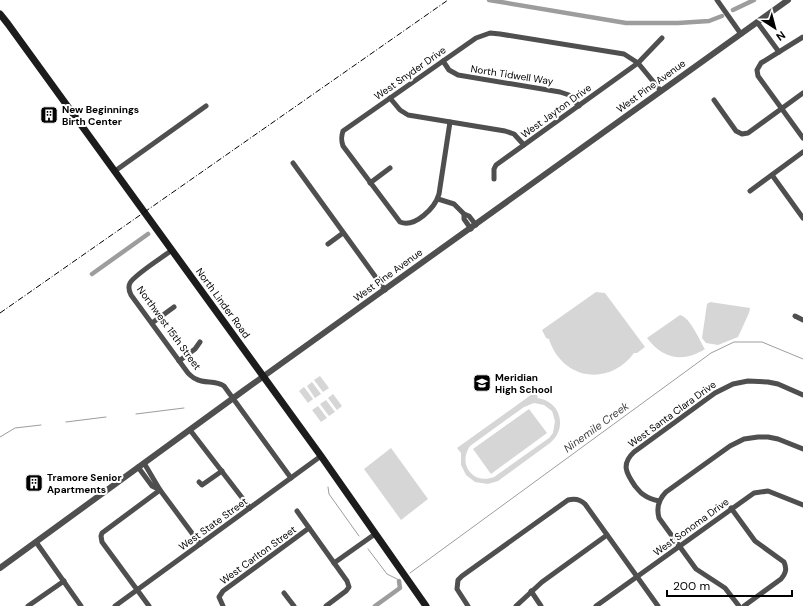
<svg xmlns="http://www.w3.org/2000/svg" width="803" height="606" font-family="'DM Sans',sans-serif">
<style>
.grass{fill:#d6d6d6;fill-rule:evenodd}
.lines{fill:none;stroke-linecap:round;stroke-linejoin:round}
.stream{stroke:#9d9d9d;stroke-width:1}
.canal{stroke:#9d9d9d;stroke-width:4.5}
.minor{stroke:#4f4f4f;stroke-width:5}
.tertiary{stroke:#4f4f4f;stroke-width:6}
.secondary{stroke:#1c1c1c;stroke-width:7}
.rail{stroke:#000;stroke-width:1;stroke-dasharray:6 2 1 2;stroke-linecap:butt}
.labels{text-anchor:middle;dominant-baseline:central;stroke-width:4;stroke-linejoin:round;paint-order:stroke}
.street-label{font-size:10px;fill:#000;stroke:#fff}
.poi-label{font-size:10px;font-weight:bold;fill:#000;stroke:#fff;text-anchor:start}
.water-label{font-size:11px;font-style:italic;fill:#3e3e3e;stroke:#fff}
</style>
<rect width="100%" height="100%" fill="#fff"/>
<g class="grass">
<path d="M596,292L605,293L645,347L637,353H634C609,387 562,380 549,339L546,338L542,330Z"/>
<polygon points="710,302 750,308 749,313 738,337 718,345 706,343 702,338 707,304"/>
<path d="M680,315C691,318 699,340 705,349C683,363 663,359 647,338Z"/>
<polygon points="320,376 329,388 323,392 314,380"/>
<polygon points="312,382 321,394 315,398 307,386"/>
<polygon points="304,387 313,399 308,403 299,391"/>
<path d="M535,392L538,397L537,398C561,401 568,428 550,443L498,481L488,484L475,482L466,475L461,465V453L457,448ZM534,403L544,405L552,411L555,421L553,433L549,438L494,477C474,485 457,465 470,446L524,407Z"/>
<polygon points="333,394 342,406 337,410 328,398"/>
<polygon points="326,400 335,412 329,416 320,404"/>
<polygon points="318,406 327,418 321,422 312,410"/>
<polygon points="529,409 547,433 491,474 473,449"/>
<polygon points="391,448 428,499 401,520 364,469"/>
</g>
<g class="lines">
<g class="stream">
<polyline points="136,414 184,408"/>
<polyline points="66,422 106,417"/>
<polyline points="0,437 15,428 41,425"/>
<polyline points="328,487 329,494 359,536"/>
<polyline points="368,549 387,574 399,580"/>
<polyline points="410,573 711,353 734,342 762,342 803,359"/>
</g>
<g class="canal">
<polyline points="489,0 626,23 678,23 709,21 722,16"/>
<polyline points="733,10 754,0"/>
<polyline points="92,274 148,234"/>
<polyline points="375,606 400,588 399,581"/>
</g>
<g class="minor">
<polyline points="717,0 741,34"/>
<polyline points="757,22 779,52"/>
<polyline points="803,37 761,63 757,70 758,76 803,138"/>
<polyline points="443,61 449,70 458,75 560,92 569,95 579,106"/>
<polyline points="390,98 400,110 408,115 505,131 514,134 524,145"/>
<polyline points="714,100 736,131 742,134 748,133 803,93"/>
<path d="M450,122L439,194C435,208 415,228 400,222L343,146C341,140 341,137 343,131L476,38L490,33L500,34L624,54L638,63L661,91"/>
<polyline points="293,163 385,290"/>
<polyline points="115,171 206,106"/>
<polyline points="772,175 803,218"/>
<polyline points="494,179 494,169 496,165 638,63 662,38"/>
<polyline points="370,183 390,168"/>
<polyline points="750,191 803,152"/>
<polyline points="438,199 454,204 464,214"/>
<polyline points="471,229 464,219 464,214 469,216 476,225"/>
<polyline points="328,244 343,233"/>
<path d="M172,250C163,257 134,275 130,283C128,287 129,291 131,295L188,373C190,375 193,378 196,379C205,384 215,380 224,386L291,478"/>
<polyline points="795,316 803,320"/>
<polyline points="152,323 174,307"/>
<polyline points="179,361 195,349 200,342"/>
<polyline points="190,430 250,508"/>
<polyline points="138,467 152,486 160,490 144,463"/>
<polyline points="199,482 202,485 222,471"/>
<path d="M659,501C654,500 648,498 644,495C640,493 638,489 635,486C626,473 621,464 634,452L715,393L733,384L748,381L768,382L778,384L803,395"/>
<path d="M731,508L755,541L784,562C787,569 786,573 781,579L744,606"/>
<polyline points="297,511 347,581 349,587 346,591 326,606"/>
<polyline points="36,542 81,606"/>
<polyline points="334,563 375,534"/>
<polyline points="531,591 541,606"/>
<polyline points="284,593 294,606"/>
<polyline points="28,606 64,581"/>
<polyline points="115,606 321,456"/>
<polyline points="149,606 102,542 101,536 102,533 160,490 200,544"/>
<polyline points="223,606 219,597 223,591 309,528"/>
<path d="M468,606L457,589L458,580L462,576L568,500C575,498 580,499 585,504L658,606"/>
<polyline points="516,606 542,582 607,535"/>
<polyline points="596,606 754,493 768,491 803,505"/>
<path d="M739,606L725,588L696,569L659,518C656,507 659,499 666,492L730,446L744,439L758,437H768L778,439L803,449"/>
</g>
<polyline class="tertiary" points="0,568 243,391 788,0"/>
<polyline class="secondary" points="0,14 8,24 321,456 426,606"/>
<polyline class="rail" points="0,313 448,0"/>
</g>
<defs>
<symbol id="building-square" viewBox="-11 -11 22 22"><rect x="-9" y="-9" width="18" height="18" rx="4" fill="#000" stroke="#fff"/><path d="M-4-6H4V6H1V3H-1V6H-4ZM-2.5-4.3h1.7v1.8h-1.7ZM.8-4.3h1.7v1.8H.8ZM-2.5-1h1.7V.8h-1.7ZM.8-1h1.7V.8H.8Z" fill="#fff"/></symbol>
<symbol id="school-square" viewBox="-11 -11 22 22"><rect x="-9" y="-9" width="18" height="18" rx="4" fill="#000" stroke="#fff"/><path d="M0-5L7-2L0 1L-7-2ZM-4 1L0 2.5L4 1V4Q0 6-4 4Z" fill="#fff"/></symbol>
</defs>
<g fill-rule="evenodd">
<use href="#building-square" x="39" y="105" width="20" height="20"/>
<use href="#school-square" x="472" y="373" width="20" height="20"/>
<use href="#building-square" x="24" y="473" width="20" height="20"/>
</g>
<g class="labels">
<g class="street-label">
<text transform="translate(410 73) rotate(-35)">West Snyder Drive</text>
<text transform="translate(512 75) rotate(9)">North Tidwell Way</text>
<text transform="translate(651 86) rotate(-36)">West Pine Avenue</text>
<text transform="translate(556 111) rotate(-36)">West Jayton Drive</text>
<text transform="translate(388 275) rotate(-36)">West Pine Avenue</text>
<text transform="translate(223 303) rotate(54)">North Linder Road</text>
<text transform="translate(169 328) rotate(54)">Northwest 15th Street</text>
<text transform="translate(672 414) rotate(-36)">West Santa Clara Drive</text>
<text transform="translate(213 524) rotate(-36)">West State Street</text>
<text transform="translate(691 527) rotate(-36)">West Sonoma Drive</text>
<text transform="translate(258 555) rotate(-36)">West Carlton Street</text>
</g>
<g class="poi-label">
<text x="62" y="109">New Beginnings<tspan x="62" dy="12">Birth Center</tspan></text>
<text x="495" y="377">Meridian<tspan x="495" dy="12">High School</tspan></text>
<text x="47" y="477">Tramore Senior<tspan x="47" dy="12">Apartments</tspan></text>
</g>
<g class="water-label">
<text transform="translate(596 427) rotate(-36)">Ninemile Creek</text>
</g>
</g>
<g transform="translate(775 28) rotate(144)" stroke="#ffffff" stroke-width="3" paint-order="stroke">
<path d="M0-3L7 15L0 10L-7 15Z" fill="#000000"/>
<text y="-6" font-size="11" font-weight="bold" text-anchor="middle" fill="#000000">N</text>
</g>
<path d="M667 590v6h125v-6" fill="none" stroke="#000000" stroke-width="2"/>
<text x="673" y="590" font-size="12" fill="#000000" stroke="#ffffff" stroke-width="3" paint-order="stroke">200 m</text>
</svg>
